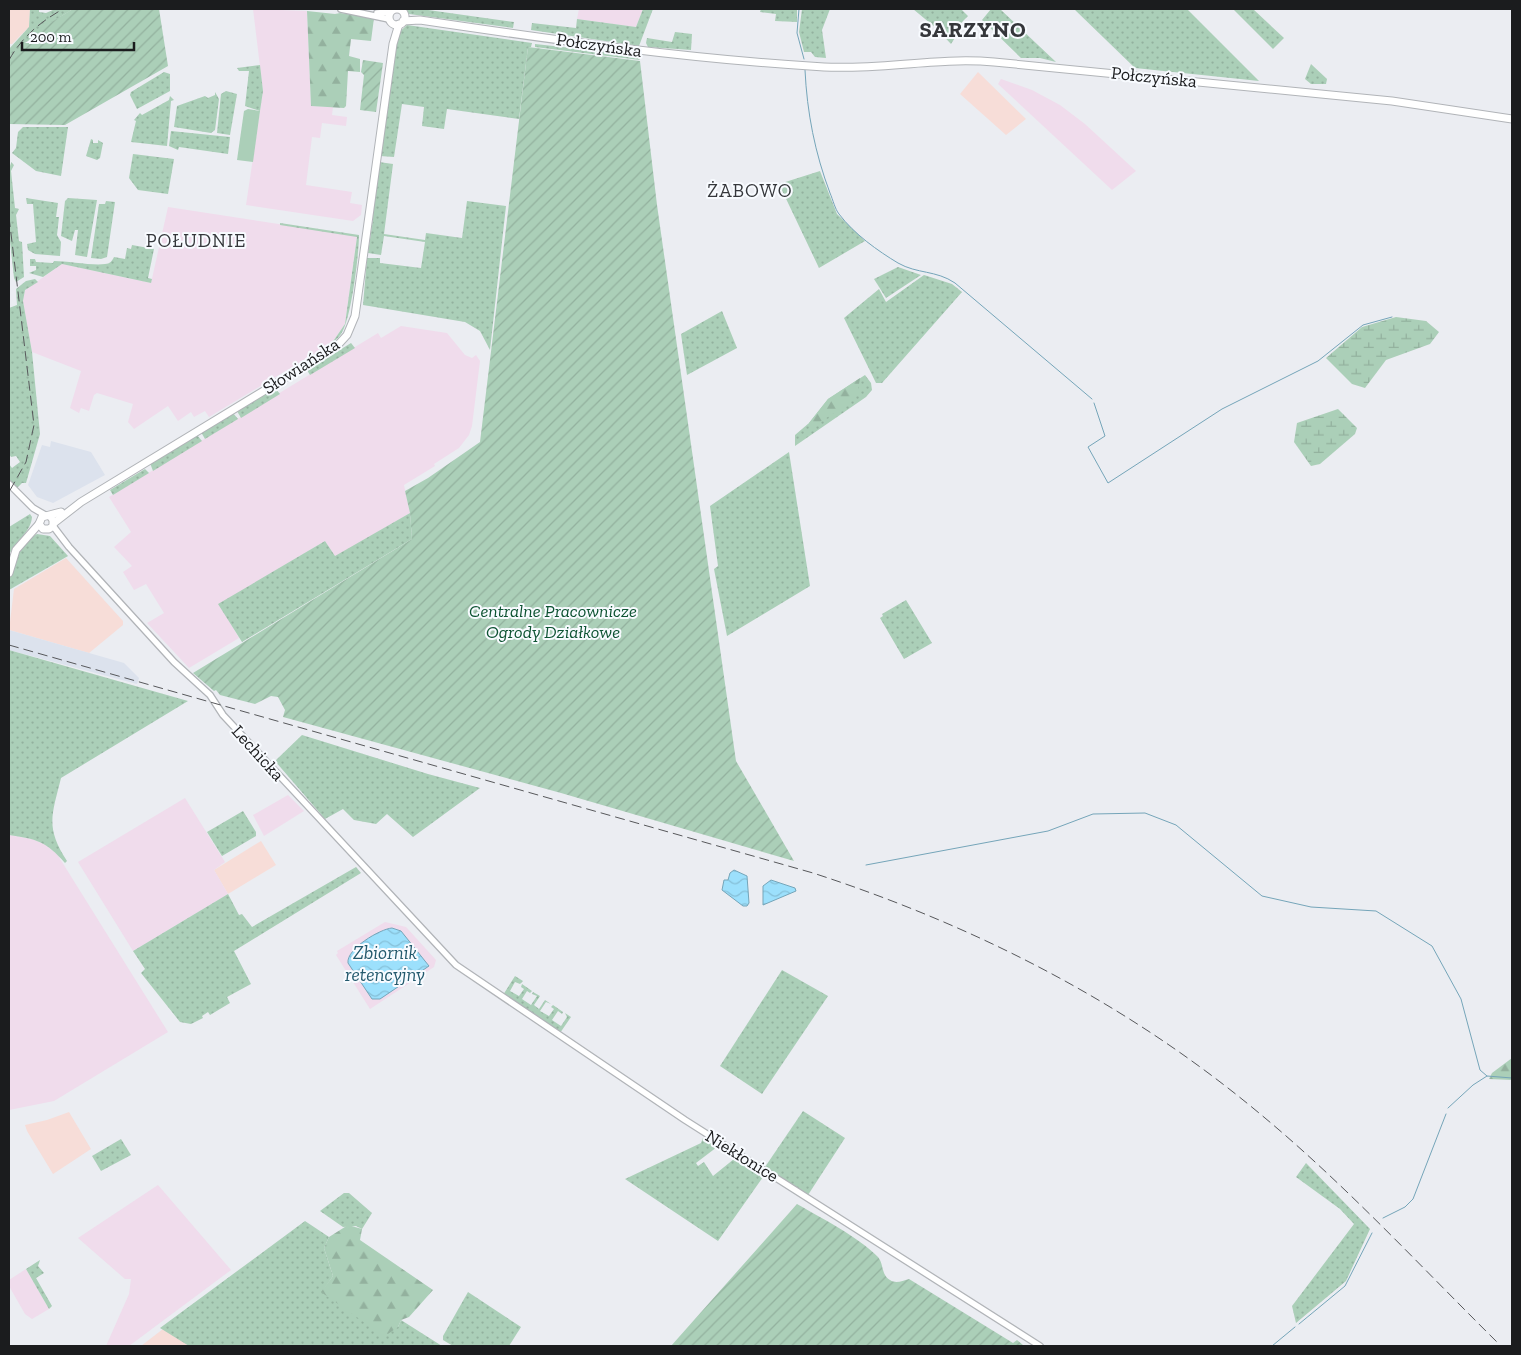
<svg xmlns="http://www.w3.org/2000/svg" width="1521" height="1355" font-family="'Zilla Slab',serif">
<style>
.commercial{fill:#f7ddd8}
.industrial{fill:#f0dcec}
.built{fill:#dce2ed}
.grass{fill:url(#grass-dots)}
.forest{fill:url(#forest-firs)}
.wetland{fill:url(#wetland-marsh)}
.park{fill:#abcfb8}
.garden{fill:url(#garden-furrows)}
.water{fill:url(#water-waves);stroke:#75a5b9}
.lines{fill:none;stroke-linecap:round;stroke-linejoin:round}
.stream{stroke:#75a5b9;stroke-width:1}
.minor-casing{stroke:#b1b4b8;stroke-width:8}
.major-casing{stroke:#b1b4b8;stroke-width:9}
.minor{stroke:#fff;stroke-width:5.5}
.major{stroke:#fff;stroke-width:7}
.rail{stroke:#57585b;stroke-width:1;stroke-dasharray:10 5;stroke-linecap:butt}
.labels{text-anchor:middle;dominant-baseline:central;stroke-width:4;stroke-linejoin:round;paint-order:stroke}
.street-label{font-size:18px;fill:#1b1c1e;stroke:#f8fbff}
.park-label{font-size:18px;font-style:italic;fill:#0d5332;stroke:#f8fbff}
.neighbourhood-label{font-size:19px;letter-spacing:1px;fill:#35373b;stroke:#f8fbff}
.water-label{font-size:19px;font-style:italic;fill:#23596d;stroke:#f8fbff}
.district-label{font-size:22px;font-weight:bold;letter-spacing:1px;fill:#35373b;stroke:#f8fbff}
</style>
<defs>
<pattern id="grass-dots" width="8" height="8" patternUnits="userSpaceOnUse" patternTransform="scale(1.25)"><rect width="8" height="8" fill="#abcfb8"/><path d="M2 2h.1M6 6h.1" fill="none" stroke="#93b19e" stroke-width="1.8" stroke-linecap="round"/></pattern>
<pattern id="forest-firs" width="22" height="20" patternUnits="userSpaceOnUse" patternTransform="scale(1.25)"><rect width="22" height="20" fill="#abcfb8"/><path d="M5 1l3.5 6h-7zM16 11l3.5 6h-7z" fill="#93b19e"/></pattern>
<pattern id="wetland-marsh" width="20" height="14" patternUnits="userSpaceOnUse" patternTransform="scale(1.25)"><rect width="20" height="14" fill="#abcfb8"/><path d="M1 5h8M5 5V1M11 12h8M15 12V8" fill="none" stroke="#93b19e"/></pattern>
<pattern id="garden-furrows" width="10" height="10" patternUnits="userSpaceOnUse" patternTransform="scale(1.25)"><rect width="10" height="10" fill="#abcfb8"/><path d="M-1 1l2-2M0 10L10 0M9 11l2-2" fill="none" stroke="#93b19e"/></pattern>
<pattern id="water-waves" width="16" height="10" patternUnits="userSpaceOnUse" patternTransform="scale(1.25)"><rect width="16" height="10" fill="#9ce0fc"/><path d="M0 5q4-4 8 0t8 0" fill="none" stroke="#86c0d8"/></pattern>
</defs>
<rect width="100%" height="100%" fill="#ebedf2"/>
<g class="commercial">
<polygon points="9,9 30,9 29,27 12,44 9,44"/>
<polygon points="978,72 1026,119 1006,135 960,94"/>
<polygon points="66,558 123,621 123,625 89,653 9,630 14,589"/>
<polygon points="261,841 276,865 228,894 214,870"/>
<polygon points="69,1112 91,1149 53,1174 27,1131 25,1125 47,1120"/>
<polygon points="163,1329 189,1346 136,1346 141,1346"/>
</g>
<g class="industrial">
<polygon points="253,9 307,11 311,106 333,107 332,115 347,117 346,126 322,123 320,138 312,137 306,185 352,192 350,203 362,205 361,215 353,221 246,205 263,91"/>
<polygon points="579,9 643,9 636,27 577,19"/>
<polygon points="1001,79 1032,90 1060,105 1085,124 1136,171 1112,190 998,84"/>
<polygon points="168,207 357,236 345,324 334,340 322,349 209,417 205,411 194,417 191,412 178,421 168,406 134,429 128,422 133,404 97,393 94,395 89,411 81,408 79,413 70,408 81,371 32,352 23,301 25,290 62,264 151,283"/>
<polygon points="401,326 447,333 465,355 472,358 476,355 480,361 472,426 469,435 459,448 434,464 435,466 404,485 410,513 335,557 325,541 219,604 239,638 189,668 147,623 164,613 146,584 134,590 123,572 132,566 114,547 131,532 109,497 378,333 381,338"/>
<polygon points="288,795 304,811 264,836 253,815"/>
<polygon points="185,798 225,862 214,870 228,894 133,951 78,862"/>
<polygon points="9,835 32,839 44,844 57,854 168,1032 54,1101 9,1110"/>
<polygon points="385,922 406,927 436,960 434,967 370,1009 336,955 338,953 337,951"/>
<polygon points="158,1185 231,1270 129,1346 106,1346 129,1294 131,1279 125,1279 78,1238"/>
<polygon points="26,1269 49,1309 32,1319 25,1314 9,1286 9,1280"/>
</g>
<g class="built">
<polygon points="51,441 91,452 105,475 53,503 37,497 28,485 42,445 50,447"/>
<polygon points="9,630 124,663 139,678 137,684 9,650"/>
</g>
<g class="grass">
<path d="M30,9H39V12L46,13L55,9H73C45,26 23,40 9,70V49L29,27Z"/>
<polygon points="405,9 421,9 514,22 513,28 409,14"/>
<polygon points="643,9 653,9 639,46 531,30 532,23 576,28 577,19 636,27"/>
<polygon points="761,9 797,9 797,22 775,21 776,14 760,12"/>
<polygon points="802,9 830,9 822,30 826,58 815,57 811,52 804,52 799,32"/>
<polygon points="913,9 961,9 968,16 955,29 958,33 951,44 936,28"/>
<polygon points="991,9 1000,9 1056,62 1040,58 1021,58 982,20"/>
<polygon points="1074,9 1187,9 1259,81 1135,68"/>
<polygon points="1233,9 1253,9 1284,38 1273,49"/>
<polygon points="407,25 532,43 531,47 528,47 519,119 447,109 444,129 422,126 424,107 402,104 394,157 380,156 396,35"/>
<polygon points="675,32 692,34 691,50 648,47 646,43 647,38 672,42"/>
<polygon points="535,44 636,55 640,60 535,47"/>
<polygon points="1311,64 1327,79 1326,84 1311,84 1305,79"/>
<polygon points="260,65 263,91 260,111 245,106 249,71 239,71 237,68"/>
<polygon points="164,72 170,74 170,91 137,109 130,95 131,92"/>
<polygon points="226,91 237,94 230,135 217,133 221,94"/>
<polygon points="215,92 219,99 215,130 211,133 174,127 177,106 205,96 208,98 215,95"/>
<polygon points="170,96 174,100 171,101 167,146 131,142 136,121 134,120 140,113 142,115 169,100"/>
<polygon points="23,127 68,127 61,176 36,171 12,153 16,148 18,132"/>
<polygon points="171,131 230,137 228,154 179,147 178,150 169,146"/>
<polygon points="91,139 93,140 93,143 98,143 98,140 103,143 100,158 97,160 86,156"/>
<polygon points="133,154 174,159 168,194 138,190 129,178"/>
<polygon points="9,160 11,166 11,162 14,165 11,171 15,208 19,209 16,215 19,241 22,242 24,277 16,282 14,278 9,232"/>
<polygon points="379,162 393,164 384,234 425,240 426,233 462,238 467,201 506,206 490,350 480,331 465,322 363,305 367,258 380,258 380,263 421,268 425,242 384,236 381,255 368,253 373,219 370,218"/>
<polygon points="820,171 837,214 865,241 819,268 779,184"/>
<polygon points="26,198 58,203 56,217 59,217 57,235 61,242 60,256 35,254 28,250 27,244 36,242 33,204 27,204"/>
<polygon points="68,198 97,200 87,257 75,255 78,230 75,230 72,241 61,236 65,201"/>
<polygon points="106,201 115,202 107,257 101,259 91,258 99,204 105,204"/>
<path d="M280,223L359,235C359,254 351,321 341,334C334,344 322,349 313,355L334,340L345,324L357,237L280,225Z"/>
<path d="M132,245L154,249L148,278L152,279L151,283L62,264L43,277L29,273L36,270V266H30V259H35L36,262L53,263L54,261C67,261 94,266 105,264C110,264 112,261 114,257L125,259L127,248L131,249Z"/>
<polygon points="898,267 921,275 886,298 874,279"/>
<polygon points="924,275 952,284 962,292 882,383 876,383 844,318 879,289 886,302"/>
<polygon points="35,279 38,282 25,290 23,301 32,352 40,434 26,483 22,483 17,488 9,479 9,464 12,468 20,462 16,456 11,457 9,454 9,308 17,305 16,289 26,281"/>
<polygon points="722,311 737,348 687,375 681,334"/>
<polygon points="351,343 355,348 310,375 307,370"/>
<polygon points="865,375 871,383 872,390 866,397 795,446 795,435 809,423 828,399"/>
<polygon points="275,388 280,394 241,418 237,411"/>
<polygon points="233,413 238,419 205,439 201,432"/>
<polygon points="197,435 202,441 153,471 150,463"/>
<polygon points="789,452 810,586 727,636 714,569 718,566 710,506"/>
<polygon points="145,469 149,473 113,495 110,490"/>
<polygon points="410,513 412,539 242,642 218,604 325,541 335,556"/>
<path d="M30,514L32,517C31,532 15,542 9,555V527Z"/>
<path d="M37,534L50,536L68,556L9,590C9,568 17,545 37,534Z"/>
<polygon points="906,600 932,643 904,659 880,618 883,616 882,614"/>
<path d="M9,650L188,701L61,778C52,815 45,827 67,861L65,863C46,841 36,839 9,835Z"/>
<polygon points="302,735 428,774 480,788 413,837 387,814 376,824 354,820 343,809 325,819 275,761"/>
<polygon points="243,811 256,832 256,836 222,856 207,832"/>
<polygon points="356,867 361,873 234,951 251,984 227,997 230,1003 210,1015 208,1012 202,1016 203,1018 191,1024 180,1022 141,973 145,969 133,951 228,894 239,915 242,914 252,927"/>
<polygon points="782,970 828,996 762,1094 720,1066"/>
<polygon points="515,976 523,981 520,984 515,982 510,991 519,996 524,989 521,987 522,984 532,991 530,993 527,991 522,999 531,1005 537,996 532,994 533,992 540,996 534,1005 539,1009 545,1000 551,1004 546,1002 540,1011 549,1016 554,1009 551,1007 553,1005 563,1012 562,1014 558,1011 552,1020 561,1026 567,1017 565,1013 571,1017 560,1033 503,995"/>
<polygon points="803,1111 845,1138 808,1195 765,1167"/>
<polygon points="703,1138 717,1147 696,1163 698,1166 704,1162 713,1176 734,1159 763,1177 718,1241 625,1179 701,1143"/>
<polygon points="121,1139 131,1155 101,1171 92,1156"/>
<polygon points="1306,1163 1370,1229 1346,1281 1296,1323 1292,1306 1354,1224 1340,1209 1296,1177"/>
<polygon points="344,1193 349,1193 372,1213 362,1229 356,1226 343,1227 320,1211"/>
<polygon points="305,1221 329,1237 324,1248 333,1276 322,1292 339,1303 398,1327 401,1320 442,1346 189,1346 160,1328"/>
<polygon points="40,1260 38,1266 44,1273 36,1278 52,1306 49,1309 26,1269"/>
<polygon points="468,1292 521,1327 509,1346 453,1346 443,1340 443,1336"/>
</g>
<g class="forest">
<polygon points="307,11 335,14 340,13 374,18 371,41 351,39 349,56 360,59 360,72 348,71 346,106 344,108 311,106"/>
<polygon points="860,378 858,390 845,406 809,429 809,423 828,399"/>
<polygon points="1512,1058 1512,1080 1489,1079 1492,1073"/>
<polygon points="348,1225 362,1229 360,1240 433,1290 409,1317 401,1320 398,1327 388,1334 381,1334 321,1292 333,1276 324,1248 329,1237"/>
</g>
<g class="wetland">
<polygon points="1396,317 1426,321 1439,332 1430,344 1386,360 1365,388 1352,384 1326,358 1362,327"/>
<polygon points="1338,409 1357,428 1355,434 1320,464 1311,466 1294,442 1297,423"/>
</g>
<polygon class="park" points="248,109 260,111 253,162 237,160 244,111"/>
<g class="garden">
<path d="M73,9H159L168,66L65,125L9,124C9,109 5,83 9,69C18,40 48,24 73,9Z"/>
<polygon points="528,47 640,61 657,205 736,761 794,861 561,793 283,717 285,710 278,697 271,696 255,704 220,695 216,690 214,691 193,673 412,539 410,513 405,491 428,478 480,442"/>
<polygon points="363,60 383,63 376,112 360,110 364,75 361,72"/>
<path d="M797,1204C823,1219 857,1236 878,1257C884,1264 881,1275 890,1280C896,1284 902,1281 909,1279L1013,1343L1017,1340L1023,1345L671,1346Z"/>
</g>
<g class="water">
<polygon points="734,870 747,876 749,903 747,906 743,906 722,890 724,880 728,880 730,873"/>
<polygon points="771,880 795,888 796,891 763,905 763,886"/>
<path d="M392,928L401,931L429,966L380,999H372L348,963C346,949 380,929 392,928Z"/>
</g>
<g class="lines">
<g class="stream">
<polyline points="799,9 797,33 804,59"/>
<path d="M805,70C807,113 815,153 830,193C833,200 835,209 839,214C854,234 878,251 898,263C917,274 936,270 955,283L1092,399"/>
<polyline points="1094,403 1105,436 1088,447 1108,483 1222,409 1318,361 1363,325 1392,317"/>
<polyline points="866,865 1048,831 1093,814 1145,813 1176,825 1262,896 1311,907 1376,911 1432,946 1461,999 1480,1070 1487,1076"/>
<polyline points="1448,1108 1473,1085 1487,1076 1512,1078"/>
<polyline points="1383,1218 1405,1207 1413,1199 1446,1114"/>
<polyline points="1299,1324 1345,1286 1372,1233"/>
<polyline points="1272,1346 1295,1327"/>
</g>
<defs>
<g id="minor">
<polyline points="341,9 389,19"/>
<polyline points="377,13 390,12"/>
<polyline points="9,484 33,508 45,515"/>
<polyline points="53,526 69,547 174,662 210,695 223,715 456,965 685,1120 1040,1346"/>
</g>
<g id="major">
<circle cx="397" cy="17" r="8"/>
<path d="M403,21L420,20C554,40 688,59 824,67C881,70 937,57 994,62L1392,101L1512,119"/>
<polyline points="50,516 53,520 53,526 49,529 43,529 39,524 42,517 61,512"/>
<polyline points="54,523 81,502 336,347 347,335 355,316 393,44 399,24"/>
<polyline points="9,573 16,550 39,524"/>
</g>
</defs>
<use href="#minor" class="minor-casing"/>
<use href="#major" class="major-casing"/>
<use href="#minor" class="minor"/>
<use href="#major" class="major"/>
<g class="rail">
<path d="M9,60C22,37 40,22 63,9"/>
<polyline points="9,217 34,425 26,462 9,492"/>
<path d="M9,645L813,873C976,926 1127,1003 1259,1113C1345,1184 1422,1268 1501,1346"/>
</g>
</g>
<g class="labels">
<g class="street-label">
<text transform="translate(599 45) rotate(8)">Połczyńska</text>
<text transform="translate(1154 77) rotate(6)">Połczyńska</text>
<text transform="translate(301 366) rotate(-33)">Słowiańska</text>
<text transform="translate(258 753) rotate(48)">Lechicka</text>
<text transform="translate(742 1156) rotate(32)">Niekłonice</text>
</g>
<g class="park-label">
<text x="553" y="611">Centralne Pracownicze<tspan x="553" dy="21">Ogrody Działkowe</tspan></text>
</g>
<g class="neighbourhood-label">
<text x="750" y="190">ŻABOWO</text>
<text x="196" y="240">POŁUDNIE</text>
</g>
<g class="water-label">
<text x="385" y="952">Zbiornik<tspan x="385" dy="22">retencyjny</tspan></text>
</g>
<g class="district-label">
<text x="973" y="29">SARZYNO</text>
</g>
</g>
<rect width="1521" height="1355" fill="none" stroke="#1b1c1e" stroke-width="20"/>
<path d="M22 42v8h112v-8" fill="none" stroke="#1b1c1e" stroke-width="2.5"/>
<text x="30" y="42" font-size="15" fill="#1b1c1e" stroke="#f8fbff" stroke-width="4" paint-order="stroke">200 m</text>
</svg>
